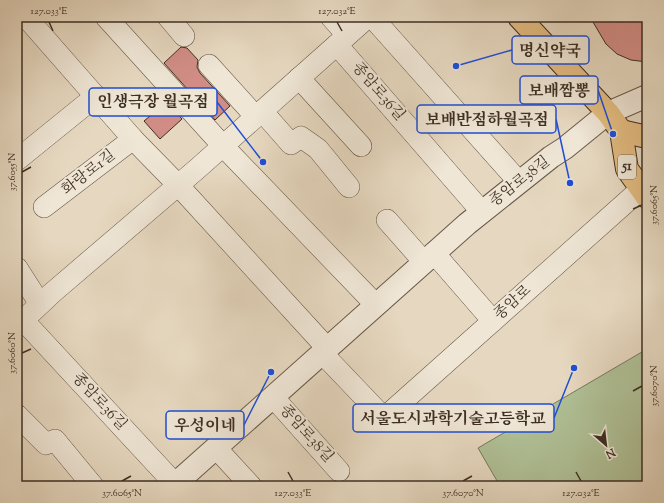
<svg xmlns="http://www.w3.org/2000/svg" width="664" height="503" font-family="'Sorts Mill Goudy','Noto Serif KR',serif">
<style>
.park{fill:#b0c096;stroke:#77785c}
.building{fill:#d18d85;stroke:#3e2f23}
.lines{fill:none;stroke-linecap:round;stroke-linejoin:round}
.minor-casing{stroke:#68594a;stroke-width:22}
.tertiary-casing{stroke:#68594a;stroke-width:24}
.primary-casing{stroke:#3e2f23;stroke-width:24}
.minor{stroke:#efe6d6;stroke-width:21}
.tertiary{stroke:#efe6d6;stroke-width:22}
.primary{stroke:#e3bc80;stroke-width:22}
.ticks{fill:none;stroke:#3e2f23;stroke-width:1.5}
.labels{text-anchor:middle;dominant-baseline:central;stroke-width:4;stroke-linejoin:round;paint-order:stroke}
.shield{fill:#efe6d6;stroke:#736659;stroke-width:1}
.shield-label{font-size:14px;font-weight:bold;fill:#3e2f23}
.street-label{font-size:15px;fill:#3e2f23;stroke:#efe6d6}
.leader{fill:none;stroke:#1d4ed8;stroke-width:1.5}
.callout-dot{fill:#1d4ed8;stroke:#efe6d6;stroke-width:1.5}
.callout{fill:#efe6d6;stroke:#1d4ed8;stroke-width:1.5}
.callout-label{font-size:16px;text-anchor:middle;font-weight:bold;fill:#3e2f23}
.neatline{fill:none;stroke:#3e2f23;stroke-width:1.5}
.ticks-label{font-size:10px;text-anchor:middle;fill:#3e2f23}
</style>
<rect width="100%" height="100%" fill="#e6d8c0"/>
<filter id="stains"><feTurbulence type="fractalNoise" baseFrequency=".005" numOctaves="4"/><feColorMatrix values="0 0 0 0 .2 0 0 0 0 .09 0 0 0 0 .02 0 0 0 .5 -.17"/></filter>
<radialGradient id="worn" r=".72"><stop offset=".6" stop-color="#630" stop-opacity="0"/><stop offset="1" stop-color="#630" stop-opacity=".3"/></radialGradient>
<polygon class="park" points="647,349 647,486 500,486 478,448"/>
<g class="building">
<polygon points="590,17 647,17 647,62 631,60 617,54 606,44"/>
<polygon points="181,47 187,48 198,60 197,67 200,73 230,106 215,120 164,63"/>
<polygon points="167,102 182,119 160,139 144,121"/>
</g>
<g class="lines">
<defs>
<g id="minor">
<polyline points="26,17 133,139 178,185 327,348"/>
<polyline points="106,17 223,146 376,305"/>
<polyline points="168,17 184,36"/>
<polyline points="331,17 347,35"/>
<polyline points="372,17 519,182"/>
<polyline points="337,45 482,212"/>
<polyline points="209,65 256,117"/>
<polyline points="299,78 361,146"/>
<polyline points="262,111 291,144 301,137 318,149 349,187"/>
<polyline points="17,160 96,96"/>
<polyline points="44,207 133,139"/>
<polyline points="387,220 424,262"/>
<polyline points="434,253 493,321"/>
<polyline points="17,268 40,304"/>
<polyline points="23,320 175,484"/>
<polyline points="17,326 52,293 197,169 368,17"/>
<polyline points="322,353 384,418 641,189"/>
<polyline points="273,397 339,471"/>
<polyline points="17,415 46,444 55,440 93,486"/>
<polyline points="216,448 251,486"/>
</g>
<polyline id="tertiary" points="173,486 467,224 551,157 565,148 608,113 647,96"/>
<g id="primary">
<polyline points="519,17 608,113 621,131 627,169 647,197"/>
<polyline points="621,131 647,137"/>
</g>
</defs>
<use href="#minor" class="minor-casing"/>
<use href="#tertiary" class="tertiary-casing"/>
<use href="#primary" class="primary-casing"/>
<use href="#minor" class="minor"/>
<use href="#tertiary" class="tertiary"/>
<use href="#primary" class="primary"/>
</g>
<path class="ticks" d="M49,22L53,31M337,22L342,31M22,172L31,167M633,209L642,205M22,353L31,349M633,391L642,386M288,472L293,481M576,472L581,481M122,481L131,476M463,481L472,476"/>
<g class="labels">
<rect class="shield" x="618" y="155" width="18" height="24" rx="3"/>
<g class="shield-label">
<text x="627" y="167">51</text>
</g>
<g class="street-label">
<text transform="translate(378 92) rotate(49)">종암로36길</text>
<text transform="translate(89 173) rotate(-38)">화랑로1길</text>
<text transform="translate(520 182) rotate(-38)">종암로38길</text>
<text transform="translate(513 303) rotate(-42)">종암로</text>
<text transform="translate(99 402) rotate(47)">종암로36길</text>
<text transform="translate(306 434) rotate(48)">종암로38길</text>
</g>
</g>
<path class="leader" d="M456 66L512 50M613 134L598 90M263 162L217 102M570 183L556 119M574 368L554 418M271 372L244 425"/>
<g class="callout-dot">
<circle cx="456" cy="66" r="4"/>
<circle cx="613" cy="134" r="4"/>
<circle cx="263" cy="162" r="4"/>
<circle cx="570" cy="183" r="4"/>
<circle cx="574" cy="368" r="4"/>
<circle cx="271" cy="372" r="4"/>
</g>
<g class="callout">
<rect x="512" y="36" width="77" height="28" rx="4"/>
<rect x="520" y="76" width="78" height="28" rx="4"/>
<rect x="89" y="88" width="128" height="28" rx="4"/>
<rect x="417" y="105" width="139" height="28" rx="4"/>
<rect x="353" y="404" width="201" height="28" rx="4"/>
<rect x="166" y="411" width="78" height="28" rx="4"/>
</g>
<g class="callout-label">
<text x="550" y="56">명신약국</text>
<text x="559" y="96">보배짬뽕</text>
<text x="153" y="107">인생극장 월곡점</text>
<text x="487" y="125">보배반점하월곡점</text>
<text x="453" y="424">서울도시과학기술고등학교</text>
<text x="205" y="431">우성이네</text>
</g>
<rect width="664" height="503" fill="none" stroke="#e6d8c0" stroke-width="44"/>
<g transform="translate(606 445) rotate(152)" stroke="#efe6d6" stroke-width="3" paint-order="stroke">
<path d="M0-3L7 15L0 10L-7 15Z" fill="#3e2f23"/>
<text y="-6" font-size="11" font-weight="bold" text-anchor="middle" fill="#3e2f23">N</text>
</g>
<rect x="22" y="22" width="620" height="459" class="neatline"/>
<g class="ticks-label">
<text x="49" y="14">127.033°E</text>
<text x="337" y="14">127.032°E</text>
<text transform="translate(11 172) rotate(-90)" y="4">37.6055°N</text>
<text transform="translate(653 205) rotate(-90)" y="4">37.6065°N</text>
<text transform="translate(11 353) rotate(-90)" y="4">37.6060°N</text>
<text transform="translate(653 386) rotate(-90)" y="4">37.6070°N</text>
<text x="122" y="496">37.6065°N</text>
<text x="293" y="496">127.033°E</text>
<text x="463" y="496">37.6070°N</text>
<text x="581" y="496">127.032°E</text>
</g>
<rect width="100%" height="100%" filter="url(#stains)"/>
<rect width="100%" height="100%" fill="url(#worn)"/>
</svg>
